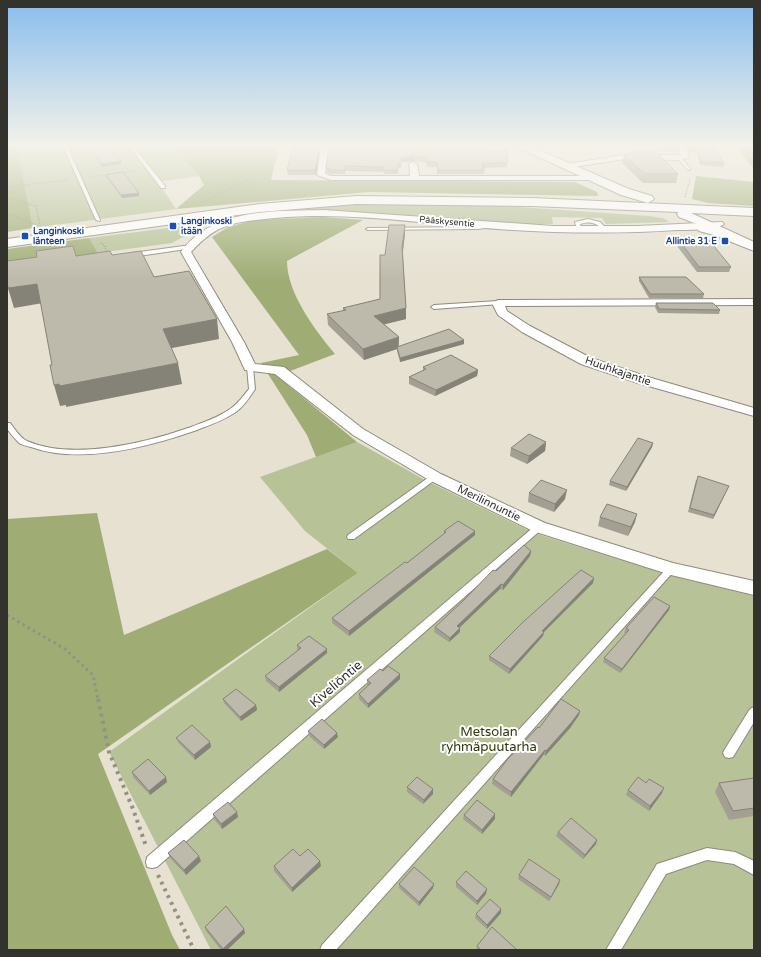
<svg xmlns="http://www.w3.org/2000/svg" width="761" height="957" font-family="'Varela Round',sans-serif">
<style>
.green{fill:#b7c297}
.forest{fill:#9fad75}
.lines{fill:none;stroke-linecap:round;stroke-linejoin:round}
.lane-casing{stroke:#8f8a7c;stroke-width:2}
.street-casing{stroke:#8f8a7c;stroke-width:2}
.secondary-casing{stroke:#8f8a7c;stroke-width:2}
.path-far2{stroke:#949085;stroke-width:1.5;stroke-dasharray:1 1.5;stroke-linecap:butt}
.path-far1{stroke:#949085;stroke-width:3;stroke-dasharray:2.5 3.5;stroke-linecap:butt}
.path{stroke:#949085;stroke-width:4;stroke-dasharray:3 4.5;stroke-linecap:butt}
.lane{fill:#fff;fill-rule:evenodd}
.street{fill:#fff;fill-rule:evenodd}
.secondary{fill:#fff;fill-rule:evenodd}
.wall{fill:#a3a093}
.shaded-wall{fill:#858278}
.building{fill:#bebaab;stroke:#858278}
.transit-dot{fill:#1a4fb4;stroke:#fff;stroke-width:1.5}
.labels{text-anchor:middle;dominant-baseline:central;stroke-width:4;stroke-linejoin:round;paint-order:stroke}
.far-transit-label{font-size:9px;font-weight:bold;fill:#164399;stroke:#fff;text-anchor:start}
.far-street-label{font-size:9px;fill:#34322c;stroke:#fff}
.street-label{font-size:11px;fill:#34322c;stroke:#fff}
.near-street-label{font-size:13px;fill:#34322c;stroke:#fff}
.near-park-label{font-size:13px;fill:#30390e;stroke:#fff}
</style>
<rect width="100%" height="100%" fill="#e6e1d1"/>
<g class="green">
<polygon points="17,146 173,146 199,176 158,182 176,209 33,228"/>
<polygon points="389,204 503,206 649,216 662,218 670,222 606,224 602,218 552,217 553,224 499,224 326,210 286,210 339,205"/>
<polygon points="208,223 172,243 98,253 89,238"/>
<polygon points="357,442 427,481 534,533 666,574 754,596 754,950 211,950 109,752 358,573 305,531 260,477"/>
</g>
<g class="forest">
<polygon points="7,146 17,146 33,228 7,232"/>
<polygon points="173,146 279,146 271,180 575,182 597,192 598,196 369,192 176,209 204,185 199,176"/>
<polygon points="735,146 754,146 754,169"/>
<polygon points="696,176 754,182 754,206 708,203 692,199"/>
<path d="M324,217L363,220L287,261C287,293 315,330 335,354L277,376L357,442L316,457L307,435L261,363L299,355L212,237L228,227L254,220Z"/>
<polygon points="89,238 98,253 7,266 7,249"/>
<polygon points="97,513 124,635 327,549 358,573 98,754 172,935 180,950 7,950 7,519"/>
</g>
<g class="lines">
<defs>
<g id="lane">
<polygon points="63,146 67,146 100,220 100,221 96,220"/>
<polygon points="129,146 133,146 165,186 165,188 161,188"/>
<polygon points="678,157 680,157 690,168 690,170 688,170 678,159"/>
<path d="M588,219L600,222L606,228L602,229C596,222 589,221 580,224L581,228L577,229L575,222Z"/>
<polygon points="490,225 492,225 492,227 478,229 368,230 366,229 368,228 478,227"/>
<polygon points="191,245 193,246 193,248 132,257 129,255 132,253"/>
<polygon points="498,301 500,302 500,304 434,309 431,307 434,305"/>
<path d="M250,365L253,367L255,389C250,397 244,406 236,412C224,420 210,425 197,430C148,447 81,465 31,447C27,446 22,445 19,443C15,439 11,434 7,429V423H10C15,429 20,438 27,441C72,461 146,443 191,427C204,422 219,417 230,409C238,404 243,396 249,389L247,367Z"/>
<polygon points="432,475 435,475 439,477 354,539 348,539 347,537 348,535"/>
<polygon points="539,524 543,527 542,529 157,867 152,868 147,867 146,862 147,857 536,525"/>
<polygon points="671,566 674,567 676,569 674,571 336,950 320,950 322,945 668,567"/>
<polygon points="754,707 754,722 733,757 729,758 725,757 723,753 725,749 750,709"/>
<polygon points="707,848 735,852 754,861 754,875 734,864 707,860 666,874 621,950 606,950 657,864"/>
</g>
<g id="street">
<polygon points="321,146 329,146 325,174 331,176 410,176 409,164 413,162 417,164 419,176 594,176 598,178 594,180 331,180 317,175"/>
<polygon points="677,146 684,146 689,154 688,158 679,160 625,159 566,168 562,166 566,164 625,155 681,155"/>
<path d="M324,210L553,226H637L722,222L724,224C718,230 686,230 677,230C617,234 558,233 498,229C424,224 350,211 275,218C256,220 236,221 219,229C208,235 199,243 191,252L244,342L255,364L284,367L363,429L441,474L545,523L673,563L754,581V595L671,575L533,531L429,480L353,435L275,374L245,370L232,342L181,252C212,208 276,211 324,210Z"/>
<polygon points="754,299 754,305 505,306 507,311 530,326 591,358 648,377 754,408 754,416 638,383 581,364 522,332 498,315 492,303 498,300"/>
</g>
<g id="secondary">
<polygon points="515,146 530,146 629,189 652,196 654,199 648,203 621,195"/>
<polygon points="356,196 532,198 754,208 754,216 691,213 754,242 754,251 714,235 699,231 697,228 699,225 679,217 677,214 678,212 532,206 356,204 260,212 7,247 7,239 260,204"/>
</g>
</defs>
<use href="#lane" class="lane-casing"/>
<use href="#street" class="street-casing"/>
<use href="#secondary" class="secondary-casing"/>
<g class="path-far2">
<polyline points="90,177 136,171"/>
<polyline points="7,187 69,180"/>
<polyline points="685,197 690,179"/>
<polyline points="7,198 36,206 40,226"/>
<polyline points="202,202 250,179"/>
<polyline points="7,213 36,225"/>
<polyline points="101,243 105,246 107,254"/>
</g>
<polyline class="path-far1" points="7,615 65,649 93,675 98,700"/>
<g class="path">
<polyline points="98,699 109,752 133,809 146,846"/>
<polyline points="158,875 194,950"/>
</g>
<use href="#lane" class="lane"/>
<use href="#street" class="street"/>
<use href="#secondary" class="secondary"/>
</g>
<g class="wall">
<polygon points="300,146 321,146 316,175 288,175 287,170"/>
<polygon points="469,146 485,146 486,150 507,163 507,167 483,168 484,170 484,174 437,174 437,167 427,167 426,163 414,161 401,162 401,168 398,168 398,174 384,174 384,172 345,171 345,174 331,174 327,173 326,168 442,149 470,149"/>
<polygon points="653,146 678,146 679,149 678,152 658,151"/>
<polygon points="685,146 713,146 724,163 723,167 700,165 697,152 690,152"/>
<polygon points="89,147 121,164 102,167 90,150"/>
<polygon points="630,152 678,174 676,183 643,183 622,163 624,155 629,154"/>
<polygon points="106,175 139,193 139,196 122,198 107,178"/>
<polygon points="405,225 405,234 403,252 406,319 384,324 399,337 399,347 464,344 400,362 397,351 397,349 364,360 328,325 327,314 343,311 343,308 380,299"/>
<polygon points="679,240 731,267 729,272 697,272 677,246"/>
<polygon points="639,277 704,294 703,298 649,298 639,281"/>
<polygon points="656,303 720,310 719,314 658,313 655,307"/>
<polygon points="423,367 478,370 477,376 435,396 409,384 409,377 423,371"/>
<polygon points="546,442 545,451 527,464 510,456 511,448"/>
<polygon points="653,443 652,447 626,491 609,485 610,481"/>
<polygon points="696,480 729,486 713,519 688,512"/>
<polygon points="529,493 565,499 554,512 528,502"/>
<polygon points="600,517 635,522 628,536 598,526"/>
<polygon points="444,531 475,535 349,636 332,623 332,618 407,563 444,534"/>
<polygon points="531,551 530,556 503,590 500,589 460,627 460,632 449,642 434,632 435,627 496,571"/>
<polygon points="594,578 593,583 544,632 543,636 509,674 489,660 489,656"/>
<polygon points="670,606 669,610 620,673 603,662 604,658 626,633 624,633 626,628"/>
<polygon points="297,645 327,653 279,692 266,681 265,676 298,651 297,650"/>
<polygon points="383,671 400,679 368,708 359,699 359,694 368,685 367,685 367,680"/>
<polygon points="223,699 256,705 257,710 241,721 224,703"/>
<polygon points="579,715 570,728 545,756 544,754 511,797 492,784 493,779 539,728"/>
<polygon points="308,731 338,737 324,749 309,736"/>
<polygon points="176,738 210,742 211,747 195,760 178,742"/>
<polygon points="132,772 167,782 150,795 133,777"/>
<polygon points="754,778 754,816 729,820 715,792 719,783"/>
<polygon points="646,783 662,793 649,811 626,795 628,790"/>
<polygon points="407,787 433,794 423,804 407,792"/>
<polygon points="213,814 238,817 222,829 214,819"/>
<polygon points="495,814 495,819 482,834 463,819 464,815"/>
<polygon points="558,832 596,844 583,859 556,836"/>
<polygon points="168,853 201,861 186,875 170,858"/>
<polygon points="300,856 321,866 292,892 274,871 274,866"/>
<polygon points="519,875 560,880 559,884 549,901 518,879"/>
<polygon points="456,882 486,894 477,905 456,887"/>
<polygon points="399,884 433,888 419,906 399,888"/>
<polygon points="501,909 501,913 487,929 475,918 476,914"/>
<polygon points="205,927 245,933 227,950 221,950 206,931"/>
<polygon points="477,946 517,950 476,950"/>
</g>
<g class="shaded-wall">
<polygon points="320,146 321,146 316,175 315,170"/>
<polygon points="414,156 414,161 401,162 401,168 401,158"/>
<polygon points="121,161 121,164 102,167 101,164"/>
<polygon points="139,193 139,196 122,198 121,195"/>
<polygon points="405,225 405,234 402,257 402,247"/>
<polygon points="37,284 43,303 14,308 8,288"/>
<polygon points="406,308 406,319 374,327 374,316"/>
<polygon points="217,319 219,339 167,349 163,329"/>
<polygon points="399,337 398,349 397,347 397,349 364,360 363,349"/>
<polygon points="464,340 464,344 400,362 400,358"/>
<polygon points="178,363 182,384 66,407 66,405 60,406 54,385"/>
<polygon points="478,370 477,376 435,396 436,390"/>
<polygon points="546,442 545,451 527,464 529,456"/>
<polygon points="653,443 652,447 626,491 627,487"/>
<polygon points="729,486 727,490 713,519 714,515"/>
<polygon points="567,490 565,499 554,512 555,504"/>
<polygon points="637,514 635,522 628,536 631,527"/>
<polygon points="475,531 475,535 349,636 349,631"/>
<polygon points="531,551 530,556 503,590 503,585"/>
<polygon points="594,578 593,583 544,632 543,636 509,674 510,669 542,631"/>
<polygon points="501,584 500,589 457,630 457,626"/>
<polygon points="670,606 669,610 620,673 622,669"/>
<polygon points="460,628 460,632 449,642 450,638"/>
<polygon points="327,649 327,653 279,692 279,687"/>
<polygon points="400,674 400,679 368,708 368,704"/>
<polygon points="256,705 257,710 241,721 240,717"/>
<polygon points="580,711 579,715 570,728 545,756 546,751"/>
<polygon points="337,733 338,737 324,749 324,745"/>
<polygon points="210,742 211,747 195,760 194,755"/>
<polygon points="545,750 544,754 511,797 511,792"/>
<polygon points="166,777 167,782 150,795 149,791"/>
<polygon points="664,788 662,793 649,811 650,806"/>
<polygon points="433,789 433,794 423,804 424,800"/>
<polygon points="237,812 238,817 222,829 221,824"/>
<polygon points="495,814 495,819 482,834 482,830"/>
<polygon points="597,840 596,844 583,859 585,855"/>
<polygon points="199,856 201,861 186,875 184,870"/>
<polygon points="320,861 321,866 292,892 292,888"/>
<polygon points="560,880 559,884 549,901 551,897"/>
<polygon points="434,884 433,888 419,906 419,902"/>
<polygon points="487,889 486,894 477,905 477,901"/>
<polygon points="501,909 501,913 487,929 487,925"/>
<polygon points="244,929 245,933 227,950 223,950 223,949"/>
</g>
<g class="building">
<polygon points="97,146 107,146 121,161 101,164 89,147"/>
<polygon points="300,146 320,146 315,170 287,170 293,148 300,148"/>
<polygon points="329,146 442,146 442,149 471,149 471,146 485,146 486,150 507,150 507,163 482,163 484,170 438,170 437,162 427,162 426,158 414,156 401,158 401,163 398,163 398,170 384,170 384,167 345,166 345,170 331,170 326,168"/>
<polygon points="657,146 678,146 679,149 658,148"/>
<polygon points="688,146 713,146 724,163 701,162 698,149 690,149"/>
<polygon points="630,152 656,152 678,174 645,174 624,155 631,153"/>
<polygon points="123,172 139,193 121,195 106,175"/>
<polygon points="389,225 405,225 402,247 406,308 374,316 399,337 363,349 327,314 346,310 343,308 380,299 380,255 385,255"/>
<polygon points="679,240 709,240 731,267 699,267"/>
<polygon points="73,246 76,256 110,251 112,255 141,251 154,277 189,271 217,319 163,329 178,363 60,386 59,384 54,385 50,365 52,365 37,284 8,288 7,282 7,261 37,257 36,251"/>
<polygon points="639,277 686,277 704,294 650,294"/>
<polygon points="656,303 713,303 720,310 659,309"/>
<polygon points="449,329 464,340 400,358 397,347"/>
<polygon points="451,355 478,370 436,390 409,377 426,369 423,367"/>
<polygon points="529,434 546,442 529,456 511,448"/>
<polygon points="638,438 653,443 627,487 610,481"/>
<polygon points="698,476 729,486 714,515 690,508"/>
<polygon points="541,480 567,490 555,504 529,493"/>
<polygon points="607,504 637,514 631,527 600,517"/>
<polygon points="458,521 475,531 349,631 332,618 381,580 405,562 407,563 446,532 444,531"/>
<polygon points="524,545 531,551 503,585 501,584 457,626 460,628 450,638 435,627 464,600 493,570 496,571"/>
<polygon points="581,570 594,578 542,631 544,632 510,669 489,656 522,623"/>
<polygon points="654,597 670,606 622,669 604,658 629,630 626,628"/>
<polygon points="309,636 327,649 279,687 265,676 301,648 297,645"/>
<polygon points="388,666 400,674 368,704 359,694 371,683 367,680 380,669 383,671"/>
<polygon points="236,689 256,705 240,717 223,699"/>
<polygon points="561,699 580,711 571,723 546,751 545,750 511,792 493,779 507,760 538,727 539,728"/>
<polygon points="322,719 337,733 324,745 308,731"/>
<polygon points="192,725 210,742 194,755 176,738"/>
<polygon points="148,759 166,777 149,791 132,772"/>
<polygon points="417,777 433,789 424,800 407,787"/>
<polygon points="638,777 646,783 649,779 664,788 650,806 628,790"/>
<polygon points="754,778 754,808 733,811 719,783"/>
<polygon points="477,800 495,814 482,830 464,815"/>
<polygon points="228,802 237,812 221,824 213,814"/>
<polygon points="571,818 597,840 585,855 558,832"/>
<polygon points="184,840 199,856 184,870 168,853"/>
<polygon points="293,849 300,856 308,849 320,861 292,888 274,866"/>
<polygon points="529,859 560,880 551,897 519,875"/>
<polygon points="414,867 434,884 419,902 399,884"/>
<polygon points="466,871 487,889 477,901 456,882"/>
<polygon points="490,899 501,909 487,925 476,914"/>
<polygon points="226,906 244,929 223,949 205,927"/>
<polygon points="492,927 517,950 481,950 477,946"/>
</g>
<linearGradient id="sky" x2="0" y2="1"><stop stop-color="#88bdec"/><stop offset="0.52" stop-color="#f4f2ea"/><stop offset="1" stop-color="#f4f2ea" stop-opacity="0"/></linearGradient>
<rect width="761" height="280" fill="url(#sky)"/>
<g class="transit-dot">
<rect x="169" y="222" width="8" height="8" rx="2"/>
<rect x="21" y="232" width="8" height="8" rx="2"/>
<rect x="721" y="237" width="8" height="8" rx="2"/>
</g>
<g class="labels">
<g class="far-transit-label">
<text x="181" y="221">Langinkoski<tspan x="181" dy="10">itään</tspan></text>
<text x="33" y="231">Langinkoski<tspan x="33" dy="10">länteen</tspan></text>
<text x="717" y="241" text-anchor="end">Allintie 31 E</text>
</g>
<g class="far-street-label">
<text transform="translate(447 222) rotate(5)">Pääskysentie</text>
</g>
<g class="street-label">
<text transform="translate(618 371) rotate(19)">Huuhkajantie</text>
<text transform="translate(489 503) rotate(26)">Merilinnuntie</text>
</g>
<g class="near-street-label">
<text transform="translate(336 684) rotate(-41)">Kiveliöntie</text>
</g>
<g class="near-park-label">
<text x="489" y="732">Metsolan<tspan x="489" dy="15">ryhmäpuutarha</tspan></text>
</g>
</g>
<rect width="761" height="957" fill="none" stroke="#34322c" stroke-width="16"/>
</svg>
